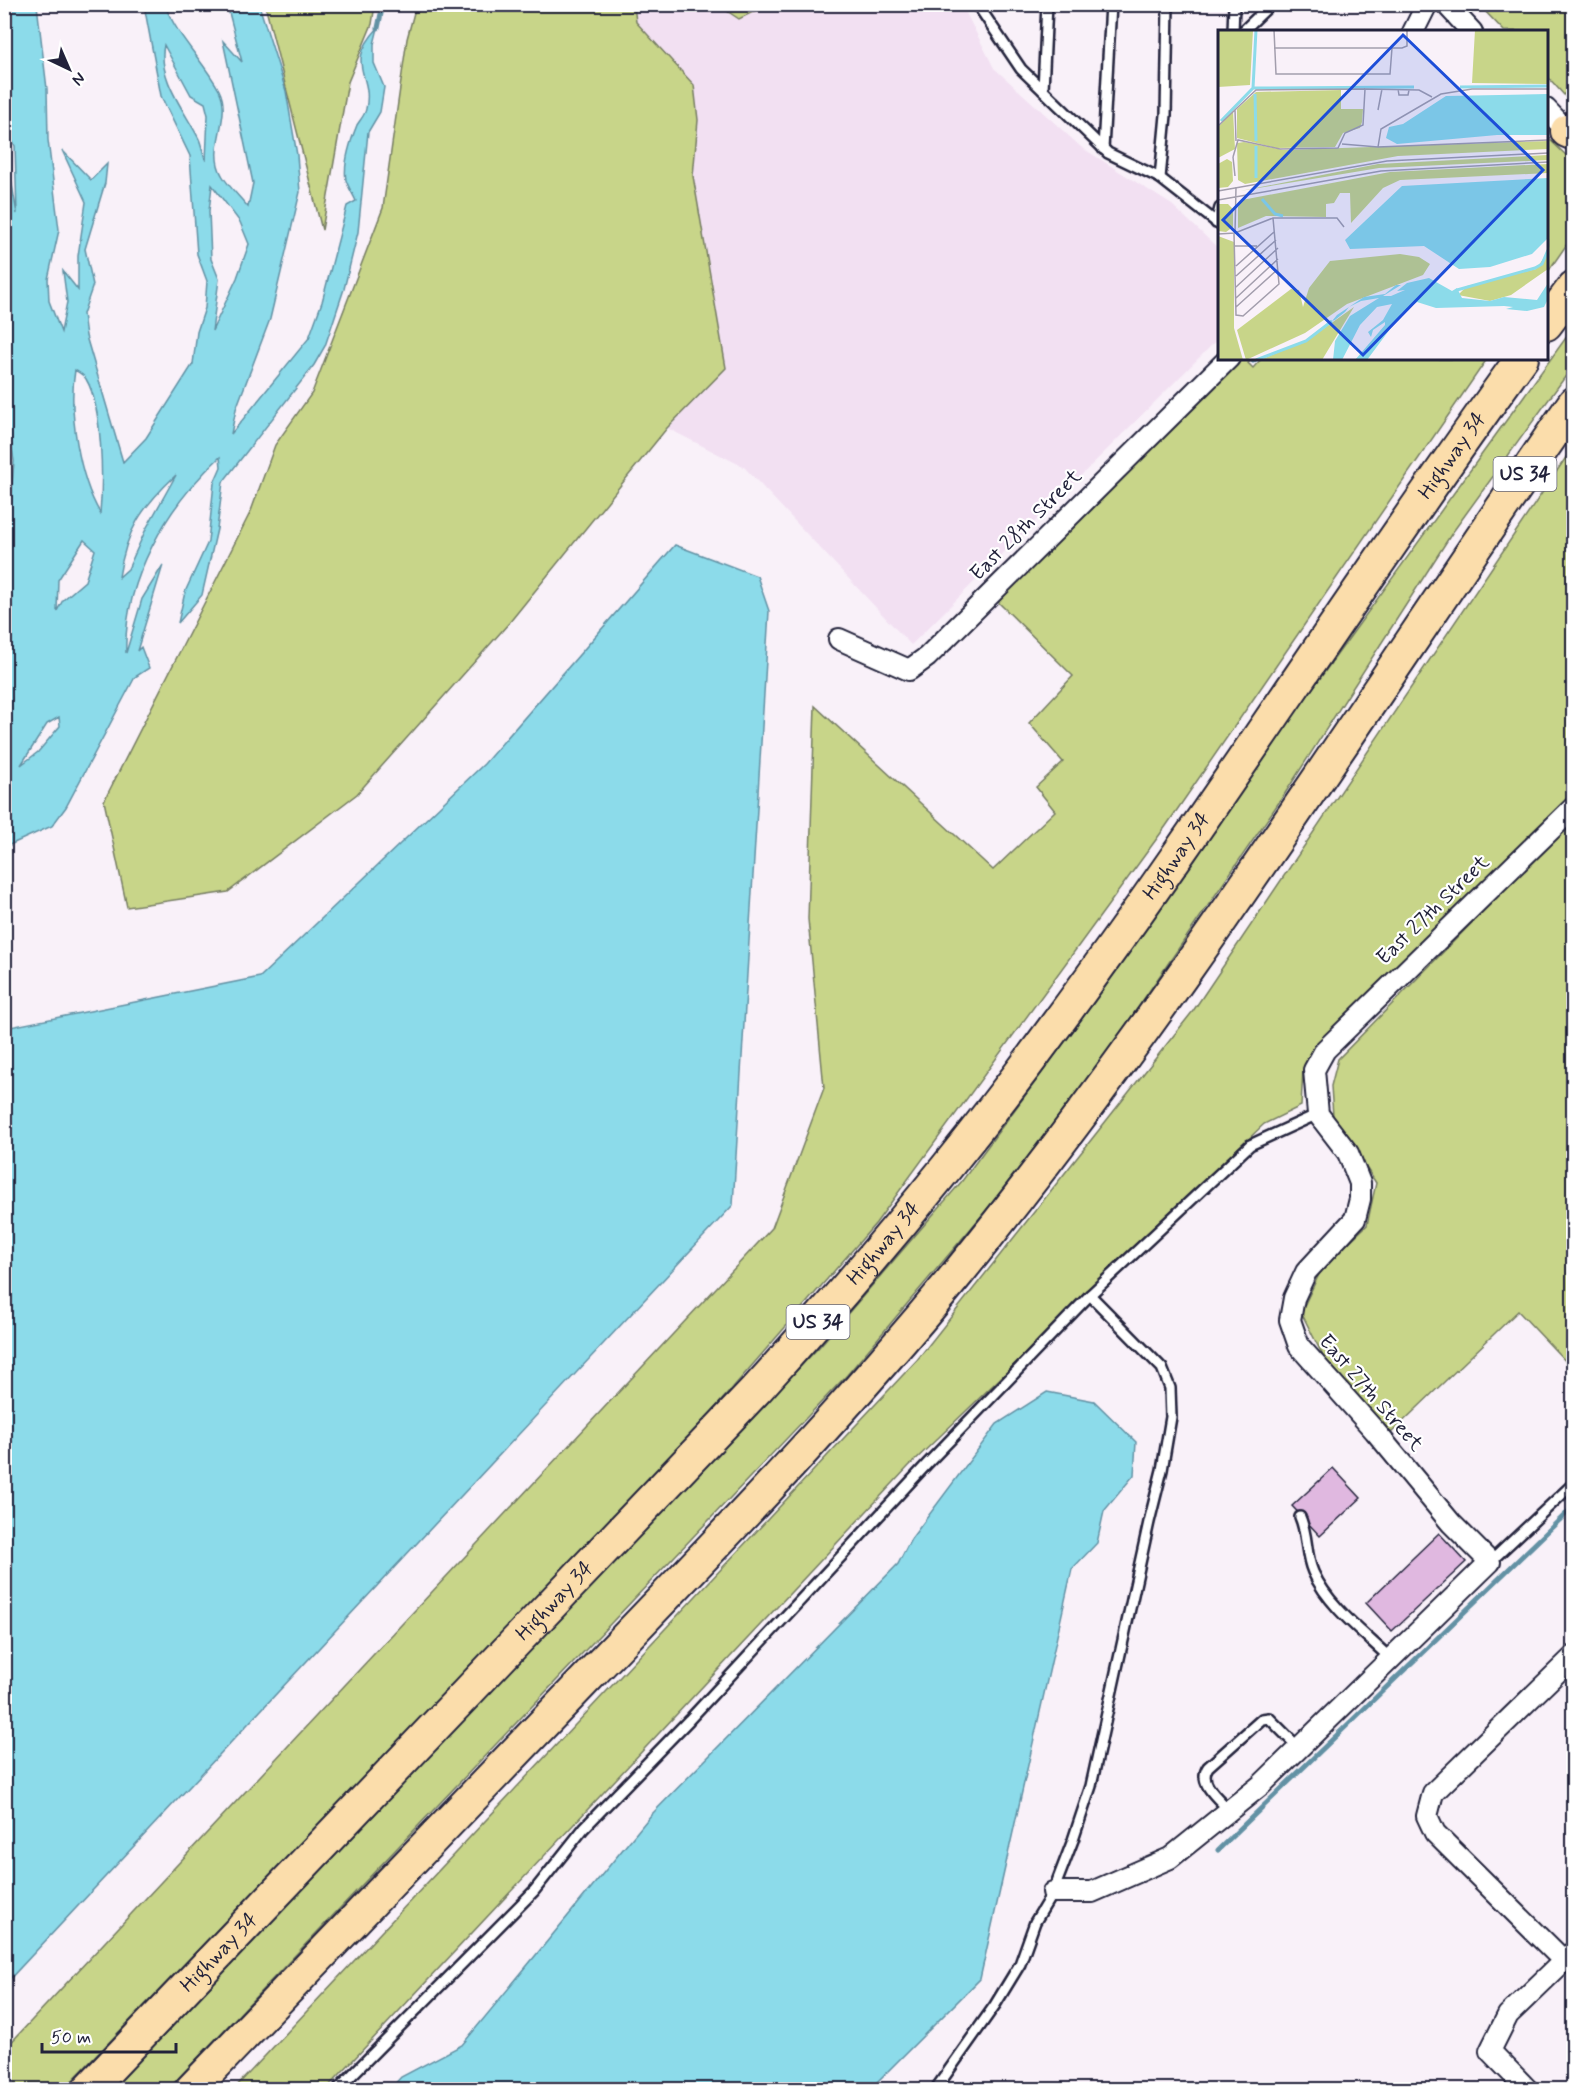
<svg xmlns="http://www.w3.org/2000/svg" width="1578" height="2094" font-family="Mynerve,sans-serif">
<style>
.built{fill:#f2e0f2}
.green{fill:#c8d589;stroke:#757c62;stroke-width:1.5}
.water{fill:#8cdbea;stroke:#6291a4;stroke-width:1.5;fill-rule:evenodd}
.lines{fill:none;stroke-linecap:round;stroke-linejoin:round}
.stream{stroke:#6291a4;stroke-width:5}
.building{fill:#e0b8e0;stroke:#22223b;stroke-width:1.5}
.service-casing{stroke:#22223b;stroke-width:14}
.minor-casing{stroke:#22223b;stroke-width:24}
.trunk-casing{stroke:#22223b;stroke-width:36}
.service{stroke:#fff;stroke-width:9}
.minor{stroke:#fff;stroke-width:20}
.trunk{stroke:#fbddab;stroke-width:32}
.labels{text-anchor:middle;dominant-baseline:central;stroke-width:4.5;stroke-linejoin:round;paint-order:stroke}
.shield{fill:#fff;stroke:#646476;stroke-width:1.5}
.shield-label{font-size:20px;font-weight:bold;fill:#22223b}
.street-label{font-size:21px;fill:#22223b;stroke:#fff}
.inset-river{fill:none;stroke:#8cdbea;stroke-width:3}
.inset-road{fill:none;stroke:#a39ead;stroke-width:1.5}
.view{fill:#1d4ed8;fill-opacity:0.15;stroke:#1d4ed8;stroke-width:3}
.inset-edge{fill:none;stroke:#22223b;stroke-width:3}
</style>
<rect width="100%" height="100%" fill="#f9f1f9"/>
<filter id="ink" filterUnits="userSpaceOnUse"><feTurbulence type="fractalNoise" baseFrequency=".0167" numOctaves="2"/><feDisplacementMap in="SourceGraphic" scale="12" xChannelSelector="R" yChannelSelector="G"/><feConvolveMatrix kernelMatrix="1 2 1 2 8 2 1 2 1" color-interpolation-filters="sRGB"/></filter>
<g filter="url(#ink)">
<polygon class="built" points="634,5 718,5 739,19 767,5 962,5 994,68 1081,147 1172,205 1219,249 1219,338 911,645 744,467 667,428 726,368 693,176 698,120 694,85 636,22"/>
<g class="green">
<polygon points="265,5 375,5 372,24 348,82 322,230"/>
<polygon points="416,5 634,5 636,22 694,85 698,120 693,176 726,368 667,428 509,623 357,794 228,892 127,907 104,801 251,511 275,445 312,393 383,208 407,39"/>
<polygon points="718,5 767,5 739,19"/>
<polygon points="1483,5 1573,5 1573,105 1547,76 1546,32 1504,31 1485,11"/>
<polygon points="1547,137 1568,157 1573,166 1574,234 1547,273"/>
<polygon points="1573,328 1573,366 1452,533 1284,795 1108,1051 994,1201 847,1375 168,2089 112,2090 820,1346 962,1181 1075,1028 1248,778"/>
<polygon points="1262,358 1487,359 1166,826 876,1223 674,1455 64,2089 5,2089 4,2050 772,1228 824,1088 808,919 815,706 993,870 1055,811 1036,787 1063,762 1029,723 1073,676 997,601 1241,359 1253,359 1248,363 1253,368"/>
<polygon points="1573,447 1573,798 1303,1068 1301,1106 1264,1124 909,1466 326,2089 233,2090 917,1360 1193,1011"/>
<polygon points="1573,820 1573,1369 1518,1311 1389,1435 1323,1356 1301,1312 1322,1268 1367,1225 1376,1183 1333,1116 1331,1086 1338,1059"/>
</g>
<g class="water">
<path d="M5,4L37,5L47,89L48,140L59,230L48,279L49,301L61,332L67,302L63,271L78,290V256L86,202L62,150L91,180L107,164L105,183L85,249L93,285L83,314L86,336L123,462L146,438L193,364L197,332L205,308L207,281L197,254L190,156L161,96L144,5H165C177,37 203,60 219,90C233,117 206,148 222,175C228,186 240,197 248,207L253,183L223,41L242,62L227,5H259L286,91L297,155L300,192L270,319L236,409L231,434L309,338L322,302L347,206L356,201C353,194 348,187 346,180C343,163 351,140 357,125C360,120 365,115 366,109C374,73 343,66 378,28L374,44V63L384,87L380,112L368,132L358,232L344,289L325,346L314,365L223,482L217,529L202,595L178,623L185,592L208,542L214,483L221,467L220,457C168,505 123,580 126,653L142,599L163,565L137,651L141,647L149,668L135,677L66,807L52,826L5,847L4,576L14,461L4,401ZM164,45L191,95L205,103L208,115L206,161C203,154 202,146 199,139C185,111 157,78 164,45ZM11,139L15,146L17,214L11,179ZM212,185L240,222L249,244L237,278L212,331L219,279L211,259L209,211ZM75,370C78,372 84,375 86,379C103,407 103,481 100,513C79,477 68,411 75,370ZM176,475L146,529L128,569L119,577C126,530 142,507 176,475ZM84,540L95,550L85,581L63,600L57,611L58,580ZM59,717L60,726L38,752L21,765L47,724Z"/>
<polygon points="675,545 757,576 769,611 733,1205 5,1984 5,1028 260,977 484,764"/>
<polygon points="1047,1392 1094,1401 1136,1442 1134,1475 1104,1511 1097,1543 1072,1569 980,1979 870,2089 390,2089 401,2077 462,2045 651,1815 898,1564 911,1539 997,1424"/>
</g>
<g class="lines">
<g class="stream">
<polyline points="378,28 383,4"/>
<polyline points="1253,361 1256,358"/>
<polyline points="1218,1850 1574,1506"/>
</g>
</g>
<g class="building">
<polygon points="1333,1468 1361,1498 1320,1536 1292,1506"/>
<polygon points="1439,1533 1466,1562 1392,1631 1366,1603"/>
</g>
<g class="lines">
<defs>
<g id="service">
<polyline points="977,4 1021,69 1108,153 1160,178 1220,225"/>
<polyline points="1233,32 1234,4"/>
<polyline points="1242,32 1271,4"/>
<polyline points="1043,90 1047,4"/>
<polyline points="1103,149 1111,4"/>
<polyline points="1160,178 1166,115 1168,4"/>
<polyline points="1216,223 1220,208"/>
<path d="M1300,1517C1308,1535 1305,1554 1313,1572C1328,1606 1364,1633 1391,1659"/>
<polyline points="1490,1562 1574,1483"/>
<path d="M1229,1810C1219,1799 1197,1783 1208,1767L1262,1719L1269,1718L1299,1748"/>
<polyline points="337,2090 534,1891 584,1828 689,1720 928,1463 1090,1295 1250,1145 1318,1114"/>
<polyline points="935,2090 995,2005 1020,1964 1035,1922 1053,1892 1073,1840 1091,1786 1149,1522 1162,1470 1171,1417 1170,1388 1162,1368 1090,1295"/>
</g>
<g id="minor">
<polyline points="1446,4 1472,32"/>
<polyline points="1413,32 1427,4"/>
<polyline points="1546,109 1574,138"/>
<polyline points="839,639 909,670 927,657 1229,358"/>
<polyline points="1053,1892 1092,1892 1170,1858 1261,1785 1490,1562 1451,1523 1375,1431 1299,1346 1290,1320 1294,1298 1306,1272 1355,1219 1360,1199 1360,1183 1348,1153 1318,1114 1314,1070 1325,1050 1574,807"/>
<polyline points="1564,1961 1435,1833 1427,1816 1433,1793 1574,1656"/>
<polyline points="1528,2090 1490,2051 1508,2015 1572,1953"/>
</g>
<g id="trunk">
<polyline points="1567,131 1574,134"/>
<polyline points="1546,324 1574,287"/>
<path id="s1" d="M88,2090L757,1389C862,1273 963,1152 1056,1025C1217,807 1362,578 1522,358"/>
<path d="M191,2090C323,1952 455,1815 587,1678C714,1546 842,1415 958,1273C1182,997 1371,695 1574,403"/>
</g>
</defs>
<use href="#service" class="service-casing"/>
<use href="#minor" class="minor-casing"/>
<use href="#trunk" class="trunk-casing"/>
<use href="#service" class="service"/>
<use href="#minor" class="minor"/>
<use href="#trunk" class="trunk"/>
</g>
</g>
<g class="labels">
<g class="shield">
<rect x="1493.5" y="457" width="63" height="34" rx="4.5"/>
<rect x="786.5" y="1305" width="63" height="34" rx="4.5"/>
</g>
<g class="shield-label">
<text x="1525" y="474">US 34</text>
<text x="818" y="1322">US 34</text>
</g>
<g class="street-label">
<text stroke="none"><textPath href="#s1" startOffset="2134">Highway 34</textPath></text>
<text transform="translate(1026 525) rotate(-45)">East 28th Street</text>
<text stroke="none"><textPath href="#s1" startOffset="1648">Highway 34</textPath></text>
<text transform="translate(1433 910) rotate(-44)">East 27th Street</text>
<text stroke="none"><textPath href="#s1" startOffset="1162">Highway 34</textPath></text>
<text transform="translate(1371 1393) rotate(49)">East 27th Street</text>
<text stroke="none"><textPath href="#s1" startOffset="676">Highway 34</textPath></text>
<text stroke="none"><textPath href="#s1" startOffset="190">Highway 34</textPath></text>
</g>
</g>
<g transform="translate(1218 30)">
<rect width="330" height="330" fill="#f9f1f9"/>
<path d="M0,0H35L32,55L0,57ZM257,0H330V54L254,53ZM123,60V79H145L144,92L142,98L125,103L117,117L58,118L19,108V79L38,62ZM15,81L17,119L0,128V97ZM330,111V119L180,126L27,154L20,150L19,113L26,112L65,120ZM330,125V130L161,138L22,161L160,134ZM9,129L14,132L15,151L10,157L0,158V134ZM330,134V143L182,150L165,158L133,193L132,163H122L116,173L108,174V187L48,186L20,198V177L24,170L172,142ZM0,174H10L15,179V197L8,202L0,201ZM0,206L16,212V298L25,330H0ZM330,222V239L293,265L272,271L240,265L249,256L318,239ZM182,224L201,227L212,234L205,245L129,274L87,303L28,330L19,300L73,259L81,260L85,277L91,258L112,231ZM136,277L104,330H42L88,311Z" fill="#c8d589"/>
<path d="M330,64V105H279L179,114L168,108L171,97L185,94L228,66ZM330,148V208L314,224L272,237L241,239L206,216L132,219L127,210L184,156ZM211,248L234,261L239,258L244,268L272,271L286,267L319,270L330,253V269L326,277L309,281L288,279L295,277L286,276L218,278L199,272L184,283L149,330H137L167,295V292L155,300L153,307L150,302L165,290L174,274L159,277L142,295L124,330H115L117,311L132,286L161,268L143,271L131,277L127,282L117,290L114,291L119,285L146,267L167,264L178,255H183L165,266H173L187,260L179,261L189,253Z" fill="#8cdbea"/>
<path class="inset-river" d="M242,57L330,56M35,58L196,57M37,64L38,111M3,91L35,58L38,0M38,116V148M44,169L57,184L65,186M239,260L317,238L324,234L330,220M38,330L88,311L114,291"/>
<path class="inset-road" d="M56,0L58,44H172L174,18M56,18H184L189,16V0M180,59L181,65H190L191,60M17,80L18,111M160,80L164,59M0,96L38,60L147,59M124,114L160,117L330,110M160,117L163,99L223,64L254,59H330M15,127L20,110L62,119L120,118L127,103L145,95L147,59L201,60L214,67M15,127L17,146M0,161L169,131L330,123M0,170L163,141L330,132M17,203L18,157M0,204L17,203L55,188H119L126,197M16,204L18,285L25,286L61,254L55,188M17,216H39M18,236L56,202M18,246L58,210M18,257L60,218M18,268L60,229M18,277L59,240"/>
<path class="view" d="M185,5L325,140L145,325L5,190Z"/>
<rect width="330" height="330" class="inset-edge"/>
</g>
<rect width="1578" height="2094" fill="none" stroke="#fff" stroke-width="24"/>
<rect x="12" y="12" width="1554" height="2070" fill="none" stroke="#22223b" stroke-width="2" filter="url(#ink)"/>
<g transform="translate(69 69) rotate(136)" stroke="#ffffff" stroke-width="4.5" paint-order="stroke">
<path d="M0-4.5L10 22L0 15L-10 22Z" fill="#22223b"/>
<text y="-9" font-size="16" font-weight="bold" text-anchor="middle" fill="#22223b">N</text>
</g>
<path d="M42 2043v9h134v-9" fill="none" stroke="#22223b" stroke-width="3"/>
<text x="51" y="2043" font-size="18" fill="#22223b" stroke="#ffffff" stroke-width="4.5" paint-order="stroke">50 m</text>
</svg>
